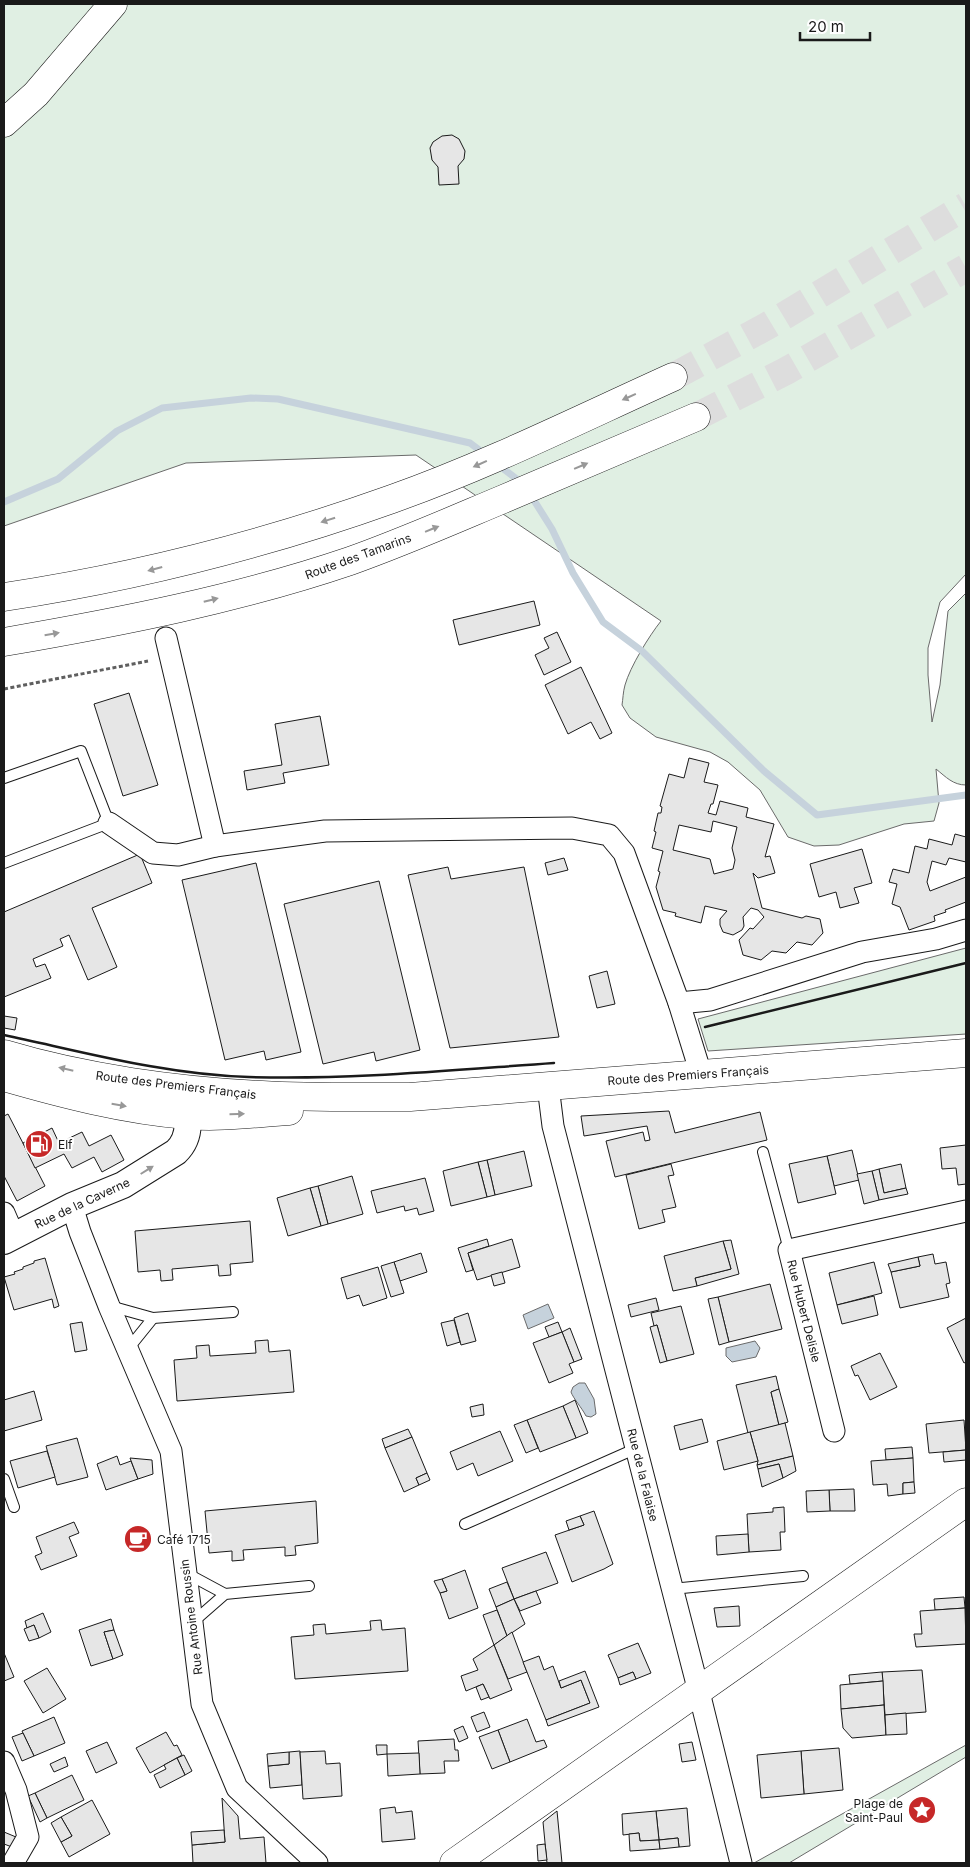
<svg xmlns="http://www.w3.org/2000/svg" width="970" height="1867" font-family="Inter,sans-serif">
<style>
.green{fill:#e0efe3;stroke:#6a6a6a}
.water{fill:#c6d2dc;stroke:#6a6a6a}
.lines{fill:none;stroke-linecap:round;stroke-linejoin:round}
.stream{stroke:#c6d2dc;stroke-width:7}
.building{fill:#e6e6e6;stroke:#1a1a1a;fill-rule:evenodd}
.trunk-tunnel{stroke:#ddd;stroke-width:28;stroke-dasharray:28 14;stroke-linecap:butt}
.service-casing{stroke:#1a1a1a;stroke-width:12}
.minor-casing{stroke:#1a1a1a;stroke-width:23}
.tertiary-casing{stroke:#1a1a1a;stroke-width:28}
.secondary-casing{stroke:#1a1a1a;stroke-width:29}
.primary-casing{stroke:#1a1a1a;stroke-width:29}
.trunk-casing{stroke:#1a1a1a;stroke-width:29}
.path{stroke:#5f5f5f;stroke-width:3;stroke-dasharray:4 2.5;stroke-linecap:butt}
.service{stroke:#fff;stroke-width:10}
.minor{stroke:#fff;stroke-width:21}
.tertiary{stroke:#fff;stroke-width:26}
.secondary{stroke:#fff;stroke-width:28}
.primary{stroke:#fff;stroke-width:28}
.trunk{stroke:#fff;stroke-width:28}
.wall{stroke:#1a1a1a;stroke-width:2.5}
.oneway{fill:#989898}
.labels{text-anchor:middle;dominant-baseline:central;stroke-width:4;stroke-linejoin:round;paint-order:stroke}
.street-label{font-size:12px;fill:#1a1a1a;stroke:#fff}
.poi-label{font-size:12px;fill:#1a1a1a;stroke:#fff;text-anchor:start}
</style>
<rect width="100%" height="100%" fill="#fff"/>
<g class="green">
<path d="M4,4H966V574L940,602L928,648V675L932,722L940,685L948,611L966,593V785C953,785 946,777 936,769L939,803L934,821L904,824L839,845L814,846L788,837L760,790L728,762L710,752L656,737L630,718L622,705C623,699 623,692 625,685C630,667 649,636 661,621L416,455L186,463L4,526Z"/>
<polygon points="966,948 966,1034 708,1051 698,1019"/>
<polygon points="966,1745 966,1757 789,1863 754,1863"/>
</g>
<g class="water">
<polygon points="548,1304 554,1318 528,1329 523,1315"/>
<polygon points="755,1341 760,1348 756,1357 732,1362 726,1356 726,1348"/>
<path d="M579,1383H585L594,1399L596,1414L591,1417L586,1416C582,1408 573,1398 571,1392L573,1387Z"/>
</g>
<g class="lines">
<g class="stream">
<polyline points="497,464 522,483"/>
<polyline points="530,494 552,529 573,573 603,622 642,651 764,771 817,815 966,795"/>
<polyline points="4,502 58,479 117,431 162,408 251,398 278,399 470,443 486,455"/>
</g>
</g>
<g class="building">
<polygon points="452,135 459,139 465,151 464,159 458,166 459,184 439,185 438,167 432,160 430,148 433,142 442,136"/>
<polygon points="534,601 540,625 459,645 453,620"/>
<polygon points="557,632 571,662 544,675 535,655 549,648 544,638"/>
<polygon points="581,667 612,733 600,739 591,722 568,734 545,685"/>
<polygon points="129,693 158,785 123,796 94,704"/>
<polygon points="320,716 329,765 283,773 285,783 247,790 244,771 282,765 275,724"/>
<path d="M689,758L709,763L704,782L718,785L713,804H711L708,813L716,815L720,801L748,808L746,817L774,824L765,857L770,856L775,873L758,878L753,873L762,908L802,918L806,916L820,919L823,933L812,945L797,942L786,953L772,951L761,960L743,955L739,940L750,928L753,929L764,917L758,910L751,908L743,917L744,926L742,930L733,935L723,932L720,925V919L727,911L705,906L701,923L675,916L676,913L663,910L656,887L660,872L658,871L663,851L652,848L656,832L654,831L658,813H661L662,807L660,806L669,774L684,778ZM713,821L737,827L732,848L735,860L733,869L714,874L710,859L673,850L679,825L711,832Z"/>
<polygon points="955,834 966,837 966,862 949,858 946,865 932,861 927,882 930,891 966,877 966,902 945,910 946,912 934,916 935,921 909,930 900,907 892,904 897,884 889,882 893,869 909,873 915,846 927,849 929,839 952,845"/>
<polygon points="862,849 872,883 854,888 859,903 840,908 836,892 819,897 810,864"/>
<polygon points="140,854 152,883 92,908 117,967 88,980 69,935 60,939 63,946 33,959 36,967 45,964 51,978 4,997 4,912"/>
<polygon points="564,858 568,870 548,875 545,863"/>
<polygon points="256,863 301,1052 266,1060 264,1051 225,1060 182,880"/>
<polygon points="448,867 451,879 524,867 559,1037 450,1048 408,875"/>
<polygon points="379,881 420,1050 376,1061 374,1052 323,1064 284,904"/>
<polygon points="607,971 615,1004 597,1008 589,976"/>
<polygon points="4,1016 17,1018 15,1030 4,1028"/>
<polygon points="669,1111 675,1133 760,1112 767,1140 615,1177 606,1141 643,1132 645,1141 650,1140 647,1126 584,1136 581,1116"/>
<polygon points="8,1114 45,1186 17,1201 4,1176 4,1116"/>
<polygon points="52,1128 59,1143 82,1132 89,1146 111,1135 124,1160 102,1172 94,1157 72,1168 64,1154 35,1168 23,1143"/>
<polygon points="966,1145 966,1184 958,1185 956,1168 942,1169 940,1148"/>
<polygon points="852,1150 859,1180 834,1186 827,1156"/>
<polygon points="524,1151 532,1186 495,1195 487,1160"/>
<polygon points="827,1156 836,1194 798,1203 789,1164"/>
<polygon points="487,1160 495,1195 487,1197 478,1162"/>
<polygon points="478,1162 487,1197 451,1206 443,1171"/>
<polygon points="671,1164 674,1175 668,1176 676,1207 662,1210 665,1222 639,1229 626,1175"/>
<polygon points="901,1164 906,1188 884,1193 879,1169"/>
<polygon points="879,1169 884,1193 906,1188 908,1194 879,1200 872,1171"/>
<polygon points="872,1171 879,1200 864,1204 857,1174"/>
<polygon points="352,1176 363,1214 328,1224 318,1186"/>
<polygon points="425,1178 434,1211 419,1215 417,1208 405,1211 404,1206 377,1213 371,1191"/>
<polygon points="318,1186 328,1224 321,1226 310,1188"/>
<polygon points="310,1188 321,1226 288,1236 277,1198"/>
<polygon points="250,1221 253,1262 230,1264 231,1275 219,1276 218,1265 172,1269 173,1280 161,1281 160,1270 138,1272 135,1231"/>
<polygon points="487,1239 489,1246 468,1253 473,1270 466,1272 458,1248"/>
<polygon points="512,1239 520,1267 477,1280 468,1253"/>
<polygon points="731,1240 739,1274 697,1286 695,1278 731,1269 723,1241"/>
<polygon points="723,1241 731,1269 695,1278 697,1286 673,1291 664,1256"/>
<polygon points="421,1253 427,1272 400,1281 394,1262"/>
<polygon points="933,1254 935,1264 946,1262 950,1283 946,1284 949,1297 900,1308 891,1272 920,1266 918,1257"/>
<polygon points="918,1257 920,1266 891,1272 888,1264"/>
<polygon points="45,1258 59,1306 54,1308 52,1299 14,1310 4,1277 15,1274 14,1272 23,1269 23,1267 34,1263 34,1261"/>
<polygon points="394,1262 404,1293 391,1297 381,1266"/>
<polygon points="874,1262 882,1293 837,1305 829,1273"/>
<polygon points="378,1267 387,1298 363,1306 359,1295 347,1299 341,1278"/>
<polygon points="502,1272 505,1283 494,1286 491,1275"/>
<polygon points="770,1284 782,1329 729,1342 718,1297"/>
<polygon points="874,1296 878,1315 842,1324 837,1305"/>
<polygon points="718,1297 729,1342 719,1345 708,1299"/>
<polygon points="656,1298 659,1310 631,1317 628,1305"/>
<polygon points="681,1306 694,1354 667,1361 657,1325 654,1326 651,1313"/>
<polygon points="468,1313 476,1341 461,1345 454,1318"/>
<polygon points="966,1318 966,1362 964,1363 947,1328"/>
<polygon points="454,1320 460,1342 447,1346 441,1323"/>
<polygon points="82,1322 87,1350 75,1352 70,1324"/>
<polygon points="558,1322 562,1332 549,1337 545,1327"/>
<polygon points="657,1325 667,1361 660,1363 650,1327"/>
<polygon points="570,1328 582,1359 574,1362 562,1332"/>
<polygon points="562,1332 574,1362 569,1364 573,1373 549,1383 533,1343"/>
<polygon points="268,1340 269,1352 290,1350 294,1392 177,1401 174,1360 197,1358 196,1346 209,1345 210,1356 256,1353 255,1341"/>
<polygon points="880,1353 897,1387 870,1400 858,1375 855,1376 851,1366"/>
<polygon points="776,1376 779,1389 771,1392 779,1425 748,1433 736,1385"/>
<polygon points="779,1389 788,1422 779,1425 771,1392"/>
<polygon points="34,1391 42,1420 4,1431 4,1400"/>
<polygon points="575,1400 588,1433 576,1438 563,1406"/>
<polygon points="483,1404 484,1415 472,1417 470,1407"/>
<polygon points="563,1406 576,1438 540,1452 527,1420"/>
<polygon points="702,1419 708,1442 680,1450 674,1426"/>
<polygon points="527,1420 538,1448 526,1453 514,1425"/>
<polygon points="964,1420 966,1450 929,1453 926,1424"/>
<polygon points="785,1423 793,1456 757,1465 758,1461 750,1432"/>
<polygon points="408,1429 412,1437 385,1448 382,1439"/>
<polygon points="500,1431 513,1461 478,1476 473,1463 457,1470 450,1452"/>
<polygon points="750,1432 758,1461 724,1470 717,1441"/>
<polygon points="412,1437 427,1473 416,1478 419,1485 404,1492 385,1448"/>
<polygon points="77,1438 88,1477 57,1485 46,1446"/>
<polygon points="912,1447 913,1458 886,1460 885,1449"/>
<polygon points="966,1450 966,1460 944,1462 943,1452"/>
<polygon points="47,1451 55,1477 18,1488 10,1461"/>
<polygon points="117,1456 120,1465 131,1461 138,1479 106,1490 97,1464"/>
<polygon points="793,1456 796,1471 783,1478 779,1464 758,1469 757,1465"/>
<polygon points="130,1458 152,1460 153,1474 138,1479"/>
<polygon points="913,1458 914,1482 903,1483 903,1494 888,1496 887,1484 873,1485 871,1461"/>
<polygon points="779,1464 783,1478 762,1487 758,1469"/>
<polygon points="427,1473 430,1480 419,1485 416,1478"/>
<polygon points="914,1482 915,1493 903,1494 903,1483"/>
<polygon points="854,1489 855,1511 830,1511 829,1490"/>
<polygon points="829,1490 830,1511 807,1512 806,1491"/>
<polygon points="316,1501 318,1543 295,1546 296,1555 285,1556 285,1547 243,1550 244,1560 232,1561 232,1551 209,1553 205,1511"/>
<polygon points="784,1507 785,1532 780,1532 781,1550 749,1552 747,1514 773,1512 773,1508"/>
<polygon points="594,1511 613,1564 604,1569 572,1582 555,1535 584,1525 580,1516"/>
<polygon points="580,1516 584,1525 569,1530 566,1521"/>
<polygon points="74,1522 79,1533 69,1537 77,1556 41,1570 35,1556 42,1553 36,1537"/>
<polygon points="748,1534 749,1552 717,1555 716,1536"/>
<polygon points="546,1552 558,1583 514,1599 502,1568"/>
<polygon points="465,1570 478,1608 449,1619 440,1593 447,1591 442,1579"/>
<polygon points="442,1579 447,1591 440,1593 434,1581"/>
<polygon points="507,1582 514,1599 496,1607 489,1589"/>
<polygon points="536,1591 541,1603 520,1611 514,1599"/>
<polygon points="964,1597 965,1608 935,1610 934,1599"/>
<polygon points="514,1599 525,1624 507,1636 496,1607"/>
<polygon points="739,1606 740,1626 717,1627 714,1608"/>
<polygon points="965,1608 966,1644 916,1647 914,1634 922,1634 920,1611"/>
<polygon points="497,1610 507,1636 494,1645 483,1615"/>
<polygon points="43,1613 51,1632 39,1638 34,1625 27,1628 25,1621"/>
<polygon points="111,1619 114,1630 104,1632 113,1659 91,1666 79,1630"/>
<polygon points="381,1620 382,1630 405,1628 408,1671 295,1679 291,1637 314,1635 313,1625 325,1624 326,1634 371,1630 370,1621"/>
<polygon points="34,1625 39,1638 29,1641 24,1629"/>
<polygon points="114,1630 123,1655 113,1659 104,1632"/>
<polygon points="512,1632 527,1672 508,1679 494,1645"/>
<polygon points="638,1643 651,1673 636,1679 633,1672 618,1678 608,1655"/>
<polygon points="494,1645 512,1690 490,1699 483,1684 466,1691 461,1676 478,1670 473,1659"/>
<polygon points="4,1653 14,1677 4,1681"/>
<polygon points="539,1656 544,1670 553,1666 561,1688 581,1680 590,1703 546,1720 523,1662"/>
<polygon points="47,1668 66,1699 43,1713 24,1681"/>
<polygon points="922,1670 926,1712 885,1715 882,1672"/>
<polygon points="585,1671 599,1707 548,1726 546,1720 590,1703 581,1680 561,1688 559,1681"/>
<polygon points="633,1672 636,1679 620,1685 618,1678"/>
<polygon points="882,1672 883,1681 850,1684 849,1675"/>
<polygon points="883,1681 884,1705 841,1709 840,1685"/>
<polygon points="483,1684 489,1697 481,1700 476,1687"/>
<polygon points="884,1705 886,1735 852,1738 843,1728 841,1709"/>
<polygon points="484,1712 490,1727 477,1732 471,1717"/>
<polygon points="906,1713 907,1734 886,1735 885,1715"/>
<polygon points="54,1717 65,1743 34,1756 22,1731"/>
<polygon points="527,1719 536,1742 544,1740 547,1747 510,1762 498,1730"/>
<polygon points="463,1726 468,1738 459,1742 454,1730"/>
<polygon points="498,1730 510,1762 492,1769 479,1737"/>
<polygon points="166,1732 174,1746 177,1745 182,1755 150,1773 136,1748"/>
<polygon points="23,1733 34,1756 22,1761 12,1737"/>
<polygon points="454,1739 455,1750 458,1750 459,1761 444,1761 445,1773 420,1774 418,1741"/>
<polygon points="107,1742 117,1763 96,1773 86,1751"/>
<polygon points="692,1742 696,1760 682,1762 679,1744"/>
<polygon points="376,1745 387,1745 387,1754 377,1755"/>
<polygon points="839,1748 843,1790 804,1794 801,1751"/>
<polygon points="300,1751 302,1785 270,1788 268,1766 289,1764 289,1752"/>
<polygon points="325,1751 326,1764 340,1763 342,1796 303,1799 300,1752"/>
<polygon points="801,1751 804,1794 761,1798 757,1755"/>
<polygon points="289,1752 289,1764 268,1766 267,1754"/>
<polygon points="419,1753 420,1774 388,1776 387,1754"/>
<polygon points="184,1755 192,1771 185,1775 177,1758"/>
<polygon points="65,1757 68,1766 54,1772 50,1764"/>
<polygon points="177,1758 185,1775 160,1788 154,1775 166,1769 164,1765"/>
<polygon points="72,1775 84,1800 47,1818 35,1793"/>
<polygon points="35,1793 47,1818 40,1822 28,1796"/>
<polygon points="222,1798 238,1816 240,1839 264,1837 266,1863 193,1863 192,1845 225,1842"/>
<polygon points="92,1800 110,1834 69,1857 61,1842 72,1836 61,1817"/>
<polygon points="395,1807 396,1813 412,1811 415,1839 382,1842 380,1809"/>
<polygon points="687,1808 690,1846 679,1847 678,1838 659,1840 656,1811"/>
<polygon points="557,1811 562,1863 547,1863 543,1822"/>
<polygon points="656,1811 659,1840 640,1841 639,1833 623,1835 622,1814"/>
<polygon points="61,1817 72,1836 61,1842 51,1823"/>
<polygon points="224,1830 225,1842 192,1845 191,1832"/>
<polygon points="4,1832 16,1837 12,1847 4,1844"/>
<polygon points="639,1833 640,1841 659,1840 660,1849 630,1851 629,1834"/>
<polygon points="678,1838 679,1847 660,1849 659,1840"/>
<polygon points="545,1844 547,1860 538,1861 537,1845"/>
</g>
<g class="lines">
<g class="trunk-tunnel">
<polyline points="673,377 767,326 966,206"/>
<polyline points="696,417 786,371 966,268"/>
</g>
<defs>
<g id="service">
<polyline points="4,778 81,751 109,823 4,863"/>
<polyline points="763,1152 789,1250"/>
<polyline points="110,1306 153,1318 233,1312"/>
<polyline points="128,1349 153,1318"/>
<polyline points="4,1479 14,1507"/>
<polyline points="465,1524 637,1448"/>
<polyline points="186,1573 225,1594"/>
<polyline points="672,1589 803,1576"/>
<polyline points="193,1622 225,1594 309,1586"/>
</g>
<g id="minor">
<polyline points="166,638 215,846"/>
<polyline points="109,823 153,853 178,855 215,846 325,831 572,828 609,835 624,853 679,1003 701,1074"/>
<polyline points="679,1003 710,1000 862,952 936,939 966,930"/>
<polyline points="548,1086 553,1126 699,1692 741,1863"/>
<polyline points="72,1206 80,1232 109,1306 171,1451 202,1704 237,1788 317,1863"/>
<polyline points="4,1213 14,1236"/>
<polyline points="834,1431 789,1250 966,1211"/>
<polyline points="4,1762 16,1790 28,1837 13,1863"/>
</g>
<path id="tertiary" d="M4,1241L72,1206L123,1185L176,1152C193,1136 188,1114 183,1094"/>
<g id="secondary">
<polyline points="4,123 36,94 113,4"/>
<polyline points="454,1863 966,1502"/>
</g>
<g id="primary">
<path d="M4,1054C84,1078 178,1091 262,1095C311,1098 361,1097 410,1097L966,1053"/>
<path d="M4,1077C63,1094 125,1110 187,1115C220,1118 256,1113 289,1111"/>
</g>
<g id="trunk">
<path d="M4,597C136,577 266,544 392,499C488,465 580,419 673,377"/>
<path d="M4,642C120,622 238,599 350,561C401,543 451,521 501,500C566,472 631,444 696,417"/>
</g>
</defs>
<use href="#service" class="service-casing"/>
<use href="#minor" class="minor-casing"/>
<use href="#tertiary" class="tertiary-casing"/>
<use href="#secondary" class="secondary-casing"/>
<use href="#primary" class="primary-casing"/>
<use href="#trunk" class="trunk-casing"/>
<polyline class="path" points="4,689 148,661"/>
<use href="#service" class="service"/>
<use href="#minor" class="minor"/>
<use href="#tertiary" class="tertiary"/>
<use href="#secondary" class="secondary"/>
<use href="#primary" class="primary"/>
<use href="#trunk" class="trunk"/>
<g class="wall">
<polyline points="705,1027 966,963"/>
<path d="M4,1035C84,1052 167,1075 249,1077C351,1080 453,1070 554,1063"/>
</g>
</g>
<defs><path id="oneway-solid" d="M-6-.8H1V-3.2L6.5 0L1 3.2V.8H-6Z" transform="scale(1.25)"/></defs>
<g class="oneway">
<use href="#oneway-solid" transform="translate(629 397) rotate(156)"/>
<use href="#oneway-solid" transform="translate(480 464) rotate(156)"/>
<use href="#oneway-solid" transform="translate(581 466) rotate(-23)"/>
<use href="#oneway-solid" transform="translate(328 520) rotate(162)"/>
<use href="#oneway-solid" transform="translate(432 529) rotate(-22)"/>
<use href="#oneway-solid" transform="translate(155 569) rotate(165)"/>
<use href="#oneway-solid" transform="translate(211 600) rotate(-14)"/>
<use href="#oneway-solid" transform="translate(52 634) rotate(-10)"/>
<use href="#oneway-solid" transform="translate(66 1069) rotate(-167)"/>
<use href="#oneway-solid" transform="translate(119 1105) rotate(10)"/>
<use href="#oneway-solid" transform="translate(237 1114) rotate(-1)"/>
<use href="#oneway-solid" transform="translate(147 1170) rotate(-32)"/>
</g>
<defs>
<symbol id="fuel-disc" viewBox="-11 -11 22 22"><circle r="9.5" fill="#c62828" stroke="#fff"/><path d="M-5.5-6h7V0h2V4h1.3V-2.5L3-4.5l.8-.8L6-3V5H2.5V1h-1V6h-7ZM-4.2-4.7v3.2H.2V-4.7Z" fill="#fff"/></symbol>
<symbol id="cafe-disc" viewBox="-11 -11 22 22"><circle r="9.5" fill="#c62828" stroke="#fff"/><path d="M-5.5-4.5H6V0H3Q3 3.5 0 3.5H-2.5Q-5.5 3.5-5.5 0ZM3-3.2v2h1.7v-2ZM-6 4.5H4V6H-6Z" fill="#fff"/></symbol>
<symbol id="sight-disc" viewBox="-11 -11 22 22"><circle r="9.5" fill="#c62828" stroke="#fff"/><path d="M0-6L1.8-2.2L6-1.7L2.9 1.2L3.7 5.4L0 3.3L-3.7 5.4L-2.9 1.2L-6-1.7L-1.8-2.2Z" fill="#fff"/></symbol>
</defs>
<g fill-rule="evenodd">
<use href="#fuel-disc" x="23" y="1128" width="32" height="32"/>
<use href="#cafe-disc" x="122" y="1523" width="32" height="32"/>
<use href="#sight-disc" x="906" y="1794" width="32" height="32"/>
</g>
<g class="labels">
<g class="street-label">
<text transform="translate(358 556) rotate(-20)">Route des Tamarins</text>
<text transform="translate(688 1075) rotate(-4)">Route des Premiers Français</text>
<text transform="translate(176 1085) rotate(7)">Route des Premiers Français</text>
<text transform="translate(82 1203) rotate(-25)">Rue de la Caverne</text>
<text transform="translate(804 1311) rotate(76)">Rue Hubert Delisle</text>
<text transform="translate(643 1475) rotate(76)">Rue de la Falaise</text>
<text transform="translate(191 1617) rotate(-97)">Rue Antoine Roussin</text>
</g>
<g class="poi-label">
<text x="58" y="1144">Elf</text>
<text x="157" y="1539">Café 1715</text>
<text x="903" y="1803" text-anchor="end">Plage de<tspan x="903" dy="14">Saint-Paul</tspan></text>
</g>
</g>
<rect width="970" height="1867" fill="none" stroke="#1a1a1a" stroke-width="10"/>
<path d="M800 32v8h70v-8" fill="none" stroke="#1a1a1a" stroke-width="2.5"/>
<text x="808" y="32" font-size="15" fill="#1a1a1a" stroke="#ffffff" stroke-width="4" paint-order="stroke">20 m</text>
</svg>
